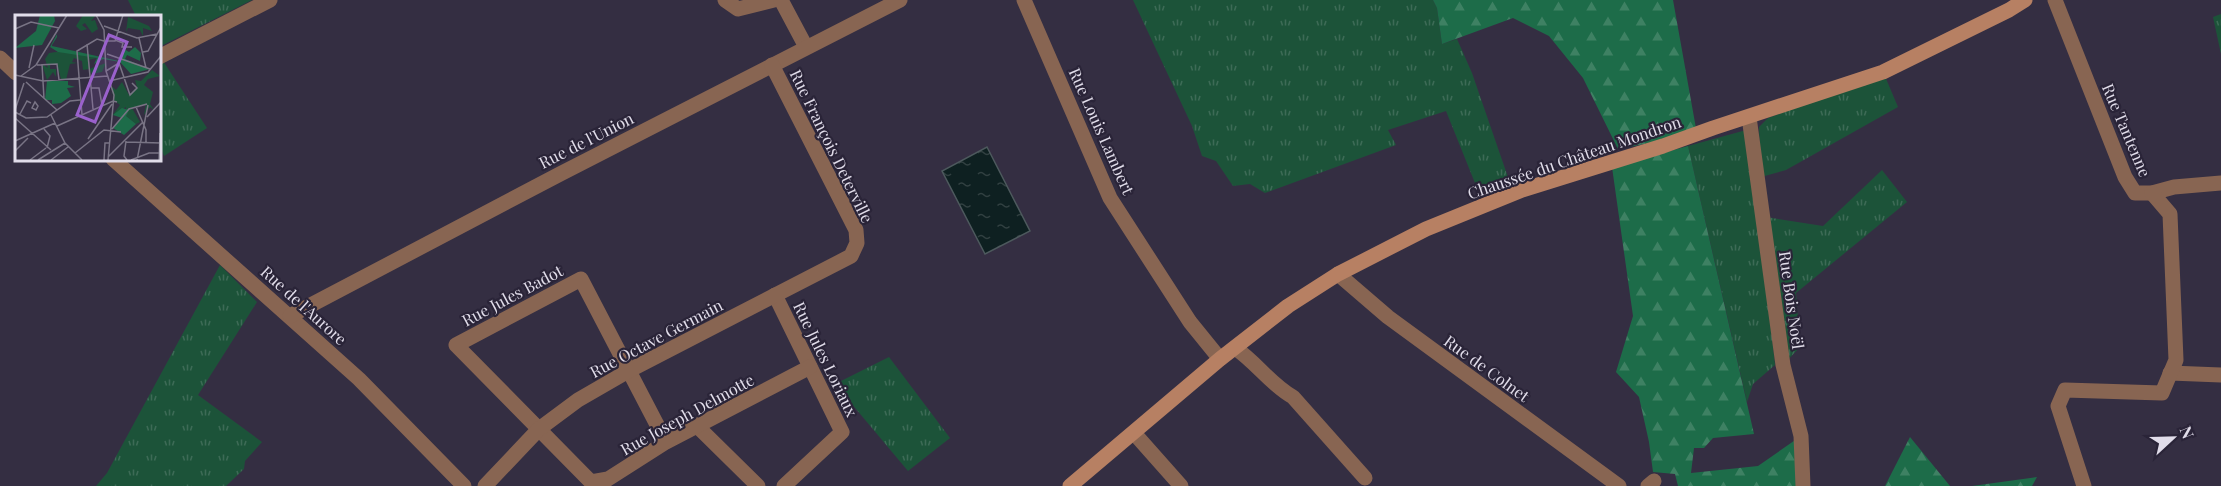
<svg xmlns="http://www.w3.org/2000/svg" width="2221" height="486" font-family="'Playfair Display',serif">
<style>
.grass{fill:url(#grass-tufts)}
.forest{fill:url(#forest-firs)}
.water{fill:url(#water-ripples);stroke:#4d595d;stroke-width:1.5}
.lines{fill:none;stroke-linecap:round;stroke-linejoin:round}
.minor{stroke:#886552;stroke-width:15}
.tertiary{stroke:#886552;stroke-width:15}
.secondary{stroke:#b78063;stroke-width:15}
.labels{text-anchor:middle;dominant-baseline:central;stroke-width:4.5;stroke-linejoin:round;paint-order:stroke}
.street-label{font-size:16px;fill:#e1ddea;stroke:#2a2438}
.inset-road{fill:none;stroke:#797485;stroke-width:1.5}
.view{fill:#9a61cc;fill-opacity:0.15;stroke:#9a61cc;stroke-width:3}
.inset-edge{fill:none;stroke:#e1ddea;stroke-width:3}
</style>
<defs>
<pattern id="grass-tufts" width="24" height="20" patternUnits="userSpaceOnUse" patternTransform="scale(1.5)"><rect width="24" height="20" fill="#1c5339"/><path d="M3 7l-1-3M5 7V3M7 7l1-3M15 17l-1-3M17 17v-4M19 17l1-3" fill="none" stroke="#3d6b56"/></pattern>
<pattern id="forest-firs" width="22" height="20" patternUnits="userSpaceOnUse" patternTransform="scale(1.5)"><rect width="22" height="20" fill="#1d6c49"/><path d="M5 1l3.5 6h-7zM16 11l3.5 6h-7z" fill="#3e8163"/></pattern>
<pattern id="water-ripples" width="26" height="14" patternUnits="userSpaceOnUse" patternTransform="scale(1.5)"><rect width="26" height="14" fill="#0e2021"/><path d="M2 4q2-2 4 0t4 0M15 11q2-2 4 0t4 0" fill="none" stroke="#314041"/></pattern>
</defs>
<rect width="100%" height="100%" fill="#342e42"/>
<g class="grass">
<polygon points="128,0 252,0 159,47 159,16 136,16"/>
<polygon points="1133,0 1433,0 1437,8 1442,44 1457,39 1472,73 1510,183 1479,193 1446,111 1388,130 1396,145 1265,193 1250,184 1233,186 1216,161 1202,156 1192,126"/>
<polygon points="2221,14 2221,54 2213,17"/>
<polygon points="163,61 207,128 164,156 162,151 159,153 159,63"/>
<polygon points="1884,74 1898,107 1786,170 1761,177 1759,127 1768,118"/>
<polygon points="1750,129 1775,365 1753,384 1747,402 1688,146"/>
<polygon points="1882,170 1907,202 1796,293 1800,347 1783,365 1766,217 1823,226"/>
<polygon points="220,265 257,302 198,395 262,442 245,461 244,469 226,486 96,486 107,473"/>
<polygon points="889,357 950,438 908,471 835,384"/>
</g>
<g class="forest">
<polygon points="1433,0 1673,0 1697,134 1618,149 1583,78 1549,36 1513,18 1442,44 1437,8"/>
<polygon points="1688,146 1754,434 1713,438 1704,448 1694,448 1691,473 1758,466 1801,436 1803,486 1678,486 1675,474 1653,472 1649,442 1639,397 1616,372 1633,316 1612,167"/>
<polygon points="1910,437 1950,486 1885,486"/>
<polygon points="2037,477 2032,486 1972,486"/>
</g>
<polygon class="water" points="987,147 1030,231 985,254 942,171"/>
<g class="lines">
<g class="minor">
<polyline points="725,0 738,9 774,0"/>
<polyline points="781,0 806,47"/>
<polyline points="2055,0 2125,177 2135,193 2152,193 2174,187 2221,183"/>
<polyline points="159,57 270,0"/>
<polyline points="0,58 16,73"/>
<polyline points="1749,117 1783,365 1801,436 1803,486"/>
<polyline points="113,159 359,379 464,486"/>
<polyline points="1338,274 1388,317 1619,486"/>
<polyline points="775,295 842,432 784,486"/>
<polyline points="290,316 560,174 900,0"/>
<path d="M1235,348C1256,362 1271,385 1293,397L1365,478"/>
<polyline points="2170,373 2221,375"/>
<polyline points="697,426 758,486"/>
<polyline points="1134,433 1181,486"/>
<polyline points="666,442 581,279 456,345 591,482 608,479 666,442 810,367"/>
<polyline points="485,486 539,429 578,400 630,370 851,256 857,243 856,230 772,65"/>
<polyline points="1648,486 1654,481"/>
<polyline points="2084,486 2058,406 2065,390 2162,393 2176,360 2170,214 2152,193"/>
</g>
<polyline class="tertiary" points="1024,0 1110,198 1190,322 1220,359"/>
<polyline class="secondary" points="1070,486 1220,359 1288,306 1338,274 1426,229 1522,190 1663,146 1713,128 1883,72 2009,10 2025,0"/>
</g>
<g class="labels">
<g class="street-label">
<text transform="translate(2127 130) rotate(67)">Rue Tantenne</text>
<text transform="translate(1102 131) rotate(66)">Rue Louis Lambert</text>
<text transform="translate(586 140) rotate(-27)">Rue de l'Union</text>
<text transform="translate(832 146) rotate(64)">Rue François Deterville</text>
<text transform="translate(1574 157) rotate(-19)">Chaussée du Château Mondron</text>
<text transform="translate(512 295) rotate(-28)">Rue Jules Badot</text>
<text transform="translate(1792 300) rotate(82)">Rue Bois Noël</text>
<text transform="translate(304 305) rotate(42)">Rue de l'Aurore</text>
<text transform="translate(656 338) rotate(-28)">Rue Octave Germain</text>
<text transform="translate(826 359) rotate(64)">Rue Jules Loriaux</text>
<text transform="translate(1487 368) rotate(36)">Rue de Colnet</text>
<text transform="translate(687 414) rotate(-29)">Rue Joseph Delmotte</text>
</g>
</g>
<g transform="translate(15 15)">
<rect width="146" height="146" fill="#342e42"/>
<path d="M68,0H81L76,6L80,5L83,14L77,18L70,8L67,10L72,14L66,16L61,11ZM113,2L134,11L137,16L128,13V21L125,15L113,13L111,17ZM48,36L82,43L73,45L74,54L91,48L87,57L77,59L74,54L68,55L67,46L59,43L57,47L62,48L55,49L51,65L46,64L42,49H35V54H41V62L38,57L32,65L27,49L33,53L30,44L34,38ZM137,55L145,61L133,64L129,70L138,77L135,89L139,95L135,92L129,100L131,89L117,93L125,107L121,109L111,101V92L97,101L105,90L99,85L96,71L101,75L107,67L114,80L122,72L120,65L126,66Z" fill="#1c5339"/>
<path d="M25,0H39L40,6L27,30L0,33L21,16ZM42,19V22L37,30V31L104,46L109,34L114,37L120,32L126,38L125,46L112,40L110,44L135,54L116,59L105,47L88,44L79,49L82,43L43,37L35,32ZM32,66H53V70L60,72L52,73L56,81L46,88L37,89V85H30ZM107,93L114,95L111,101L121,109L109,120L98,113L107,103L98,100Z" fill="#1d6c49"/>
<path class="inset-road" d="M81,0L89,15L91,56L99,80L93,145M89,11L122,23L142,19M0,14L16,7L44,13M124,23L131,53M100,25L108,28L107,32H117M91,26H100L108,0M72,29L78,94M128,37L133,36L146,12M92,39L135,54M27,49L29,84M22,50L42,49L44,65M14,53L19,30M91,56L104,48L115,80L122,73L117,68M0,60L28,66L93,61M6,61L21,50L52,0M94,66L133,57L146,41M11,67L42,95M76,73H84L87,90M20,87L23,91L21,95L17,93ZM121,92L131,115V127M0,95L9,68M0,97L11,103L32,102L55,86L65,85M5,99L12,86L16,88M36,100L50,128L67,145M67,100L62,36L82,24L89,26M132,102L146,87M0,103L36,135M42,111L98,86L102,87M29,114L35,121L32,133M97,114L114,94L132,89M73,124L97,89M0,126L40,108M111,126L109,141L112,145M111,127L146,128M0,136L13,123M60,138L89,115L106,117M93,142L128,107M15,145L31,133M23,145L50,128M36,145L53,132M89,145L90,128H94M116,145L134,138H146M122,145L133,90M144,145L145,118"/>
<path class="view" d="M94,20L112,27L80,107L62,100Z"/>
<rect width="146" height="146" class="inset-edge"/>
</g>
<g transform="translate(2173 438) rotate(68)" stroke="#2a2438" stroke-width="4.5" paint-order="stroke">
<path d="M0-4.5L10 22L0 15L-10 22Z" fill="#e1ddea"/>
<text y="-9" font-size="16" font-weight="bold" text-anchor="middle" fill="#e1ddea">N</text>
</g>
</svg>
